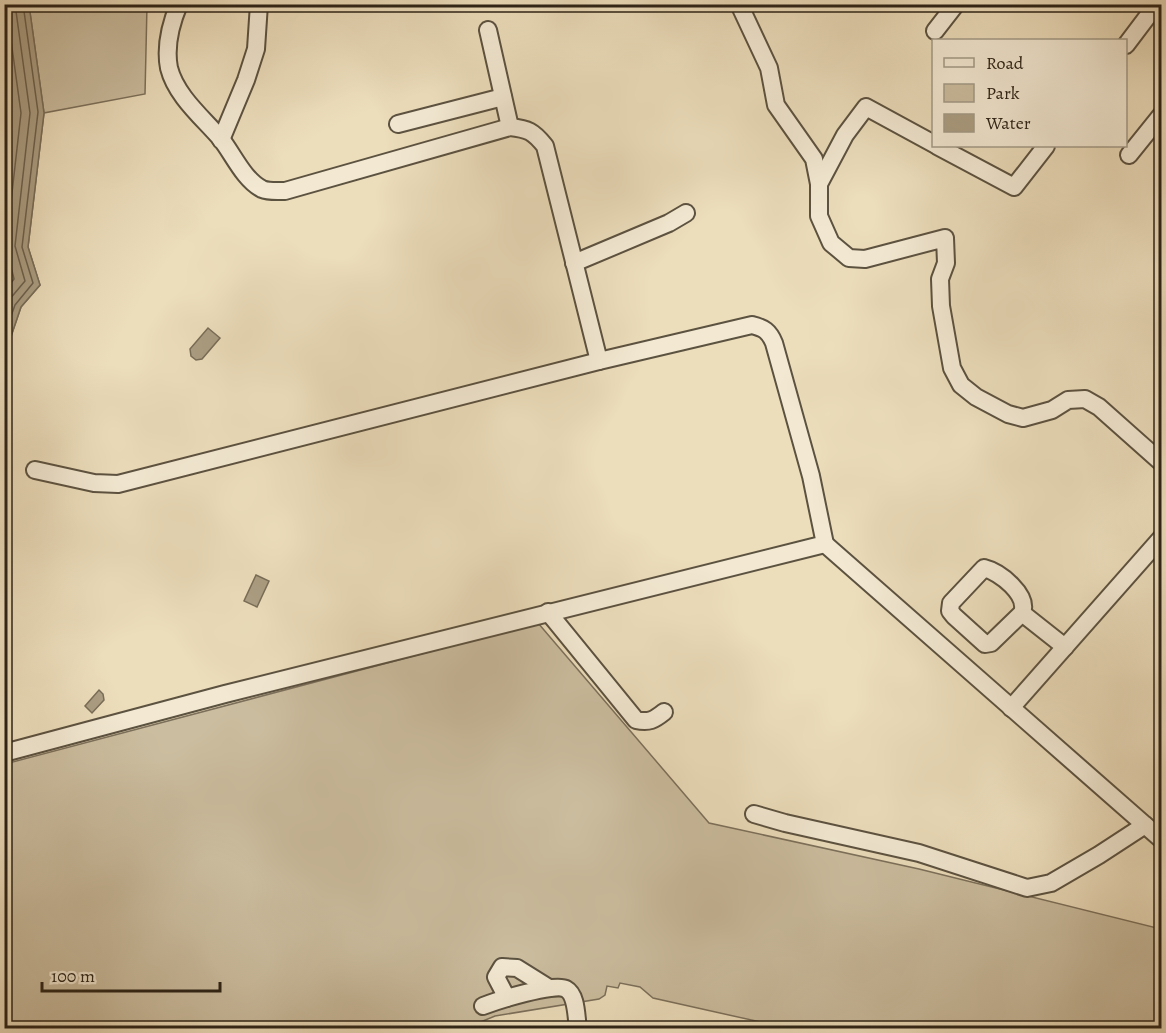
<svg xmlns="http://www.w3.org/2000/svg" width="1166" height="1033" font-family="Alegreya,serif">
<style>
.green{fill:#cbbd9f;stroke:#7c705b;stroke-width:1.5}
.water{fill:#ab9e83;stroke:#786d58;stroke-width:1.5}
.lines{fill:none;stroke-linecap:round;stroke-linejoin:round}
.shore{stroke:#6c604d;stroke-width:1.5}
.minor-casing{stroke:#5c5240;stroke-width:20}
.minor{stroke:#f3e9d3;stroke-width:16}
</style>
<rect width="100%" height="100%" fill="#ecddbb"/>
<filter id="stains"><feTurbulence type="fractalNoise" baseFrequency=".00333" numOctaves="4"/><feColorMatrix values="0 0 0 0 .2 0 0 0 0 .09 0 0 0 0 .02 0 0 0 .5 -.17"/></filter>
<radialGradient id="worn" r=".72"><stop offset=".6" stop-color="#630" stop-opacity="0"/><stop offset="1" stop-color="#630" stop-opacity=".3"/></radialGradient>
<g class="green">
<polygon points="29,5 147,5 145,94 44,113 28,247 40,285 21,307 5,354 44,113"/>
<polygon points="538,623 709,823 919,869 1161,929 1161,1028 787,1028 653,998 640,987 620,983 618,988 607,986 605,995 599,999 495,1016 466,1028 5,1028 5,764"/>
</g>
<g class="water">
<polygon points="5,4 29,5 44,113 28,247 40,285 21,307 5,354"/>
<polygon points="208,328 220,338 202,359 196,360 191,356 190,349"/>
<polygon points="256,575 269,581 257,607 244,601"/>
<polygon points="99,690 103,694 104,700 92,713 85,706"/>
</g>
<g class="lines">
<g class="shore">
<polyline points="4,292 14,279 6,246 21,113 6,4"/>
<polyline points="4,313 9,300 25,281 15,246 30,113 15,4"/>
<polyline points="4,336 15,305 33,283 22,247 38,112 23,4"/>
</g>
<defs>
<g id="minor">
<path d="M179,4C171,23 165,47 169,68C176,96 203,118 221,139C233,154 244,180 262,189C269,192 277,191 285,191L510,127C528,129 533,131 545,146L599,361"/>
<polyline points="739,4 769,68 776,105 814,159 819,184 819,216 831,243 849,258 865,259 945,238 946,263 940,279 941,306 952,368 961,385 976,397 1008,414 1023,418 1052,410 1068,400 1085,399 1099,407 1162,463"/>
<polyline points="488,30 510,127"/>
<polyline points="935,31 956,4"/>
<polyline points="1126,45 1157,4"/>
<polyline points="398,124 503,97"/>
<polyline points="221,140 246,80 256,49 259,4"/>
<polyline points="937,146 1014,187 1046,146"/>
<polyline points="1129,155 1162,114"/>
<polyline points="819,184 845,135 866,107 934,144"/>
<polyline points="574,263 669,223 686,213"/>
<polyline points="825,544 1162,840"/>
<path d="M548,612L636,720C649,723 654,720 664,712"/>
<path d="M1022,613L991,643L985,644L954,616L950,611L951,603L984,568C1000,572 1029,595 1022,613L1065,647"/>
<polyline points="1011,708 1162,537"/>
<path d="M4,753L225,694L825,544L811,476L774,343C769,331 764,328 752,325L599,361L118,484L94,483L35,470"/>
<polyline points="754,814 785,823 919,853 1027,888 1051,883 1099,855 1145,825"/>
<polyline points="507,998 496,977 502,967 517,968 549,988"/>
<path d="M483,1006C496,1001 555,982 566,989C577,995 576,1017 578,1028"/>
</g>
</defs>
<use href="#minor" class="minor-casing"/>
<use href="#minor" class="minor"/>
</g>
<rect width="1166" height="1033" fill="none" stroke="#ecddbb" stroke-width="24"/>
<rect x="6" y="6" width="1154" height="1021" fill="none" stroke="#2c2317" stroke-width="3"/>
<rect x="12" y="12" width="1142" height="1009" fill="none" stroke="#2c2317" stroke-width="1.5"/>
<rect x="932" y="39" width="195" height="108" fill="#f3e9d3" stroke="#a39a88" stroke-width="1.5"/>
<rect x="944" y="58" width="30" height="9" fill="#f3e9d3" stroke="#a39a88" stroke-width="1.5"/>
<text x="986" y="69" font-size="18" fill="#2c2317">Road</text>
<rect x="944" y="84" width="30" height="18" fill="#cbbd9f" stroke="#a39a88" stroke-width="1.5"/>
<text x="986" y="99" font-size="18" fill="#2c2317">Park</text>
<rect x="944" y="114" width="30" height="18" fill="#ab9e83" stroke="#a39a88" stroke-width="1.5"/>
<text x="986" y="129" font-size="18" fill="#2c2317">Water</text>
<path d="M42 982v9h178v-9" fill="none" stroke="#2c2317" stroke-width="3"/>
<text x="51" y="982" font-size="18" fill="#2c2317" stroke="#f3e9d3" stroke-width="4.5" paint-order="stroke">100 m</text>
<rect width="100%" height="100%" filter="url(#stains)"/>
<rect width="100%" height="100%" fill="url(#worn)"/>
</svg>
